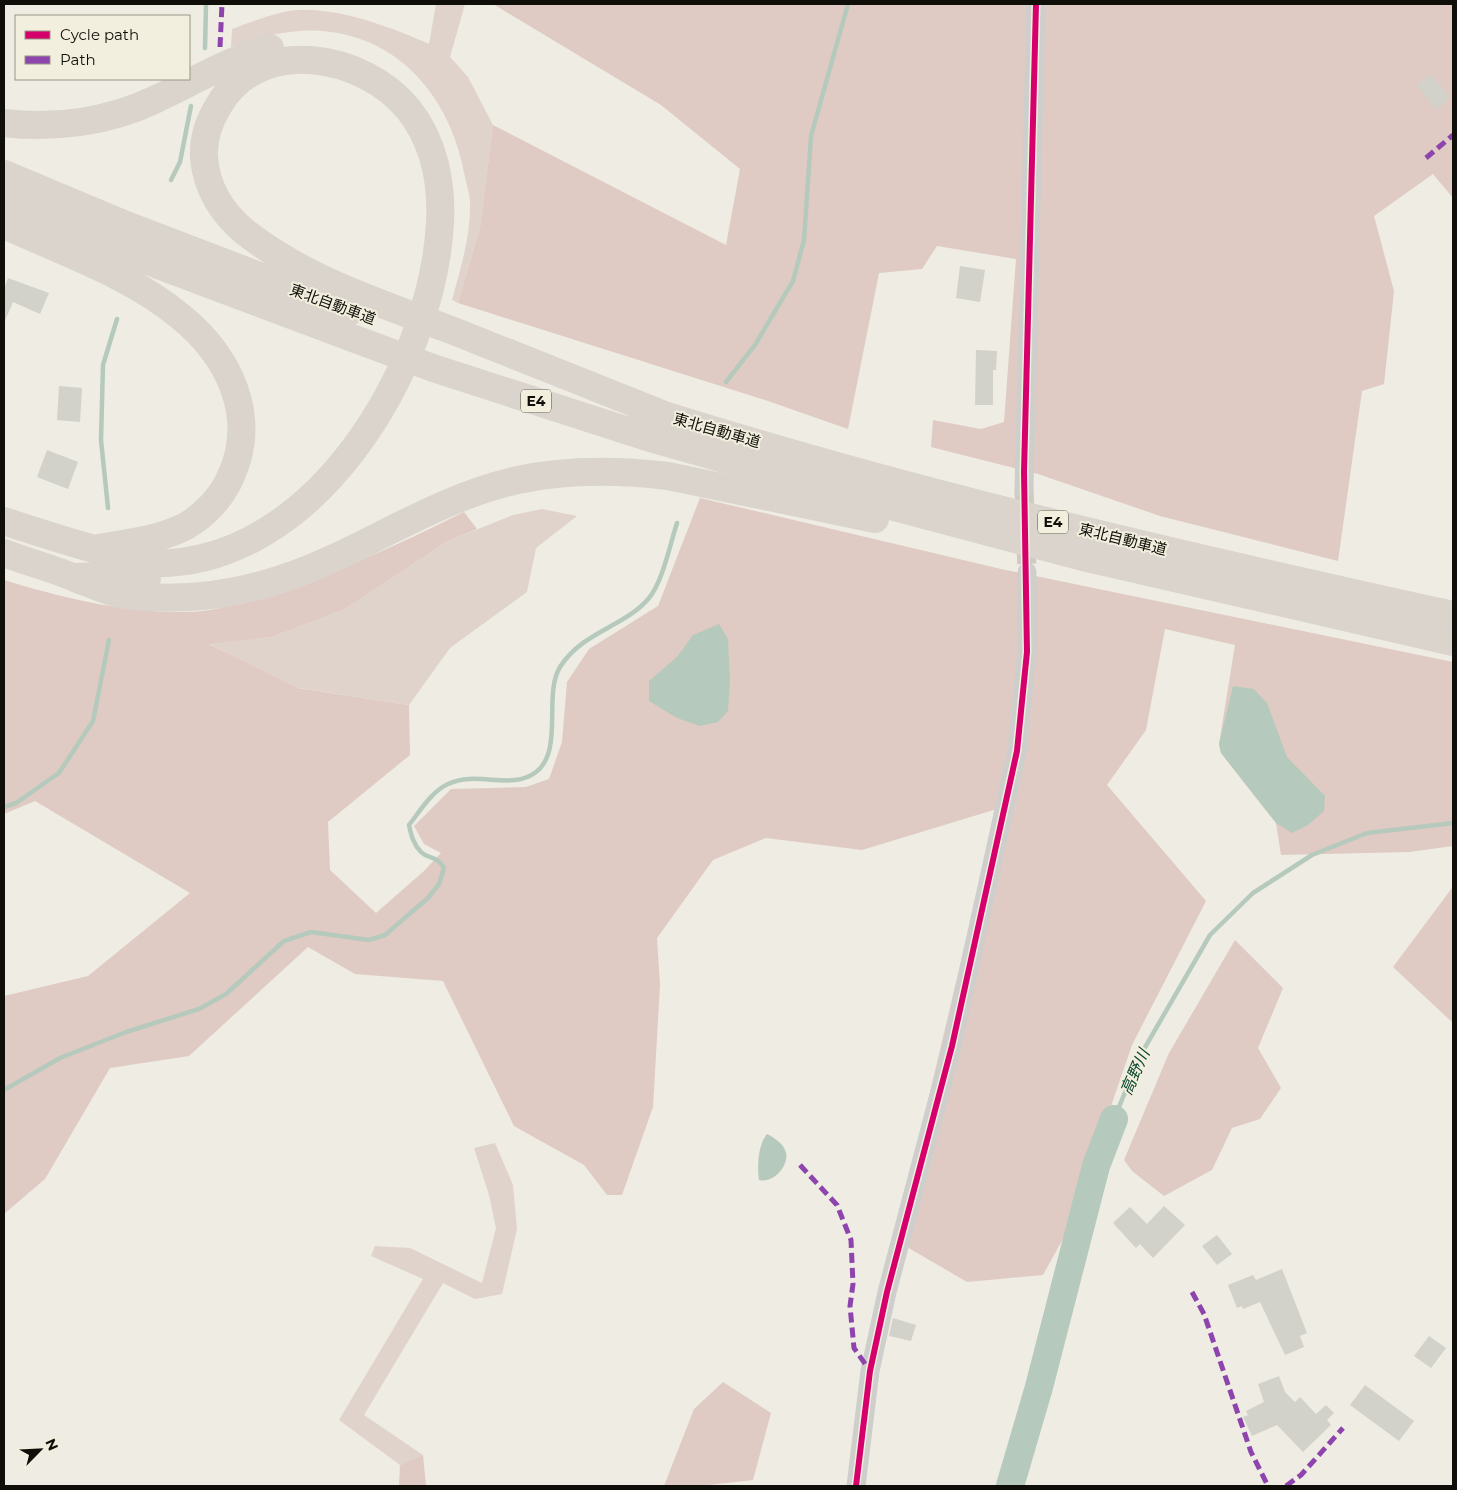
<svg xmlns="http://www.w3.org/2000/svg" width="1457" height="1490" font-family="Montserrat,'Noto Sans JP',sans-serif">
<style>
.green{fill:#e0d3cc}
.forest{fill:#dfcbc3}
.water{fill:#b5cabc}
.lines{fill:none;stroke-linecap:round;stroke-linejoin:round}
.stream{stroke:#b5cabc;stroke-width:4.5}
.river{stroke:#b5cabc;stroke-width:28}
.building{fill:#d2d2ca}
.street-tunnel{stroke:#cdcbc2;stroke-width:19;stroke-dasharray:19 9;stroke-linecap:butt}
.street{stroke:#cececc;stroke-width:19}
.highway{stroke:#dad4cd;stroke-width:28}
.quiet{stroke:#8e44ad;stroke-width:5;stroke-dasharray:10 5;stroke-linecap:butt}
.cycleway-casing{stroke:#f3efde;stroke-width:9}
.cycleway{stroke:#d6006c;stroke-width:6}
.labels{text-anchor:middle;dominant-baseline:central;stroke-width:4;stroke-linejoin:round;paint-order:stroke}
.shield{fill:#f3efde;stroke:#535248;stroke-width:1}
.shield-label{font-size:14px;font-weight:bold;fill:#0f0e08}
.street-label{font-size:15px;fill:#0f0e08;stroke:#f3efde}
.water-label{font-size:16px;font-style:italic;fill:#09462f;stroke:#f3efde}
</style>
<rect width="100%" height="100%" fill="#eeece3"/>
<g class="green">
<path d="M436,4H465L450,57L468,77L493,125L480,227L458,303L452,300C460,270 470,239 470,207C471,197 467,187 465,177C453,106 407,42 331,32C297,27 262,36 231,47L232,29C249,23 266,16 284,12C325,2 392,27 429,44Z"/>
<polygon points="542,509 577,516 536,548 527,592 450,648 409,705 292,687 208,643 272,637 345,609 448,541 513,515"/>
<polygon points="495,1143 513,1185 517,1229 502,1294 475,1299 443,1283 364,1415 423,1455 400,1465 339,1420 423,1279 371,1256 375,1246 410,1248 482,1283 496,1228 489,1195 474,1148"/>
</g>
<g class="forest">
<polygon points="493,4 1453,4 1453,198 1433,174 1374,216 1394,291 1384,384 1362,391 1338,561 1160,516 1038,474 931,447 933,420 981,429 1004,422 1016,259 937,246 922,269 879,273 848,429 768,401 458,303 480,227 493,125 726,245 740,169 661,105"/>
<path d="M700,498L1001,569L1453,662V846L1409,852L1281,855L1276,823L1221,753L1219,744L1235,645L1165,629L1146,730L1107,785L1206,901L1132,1045L1069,1228L1043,1275L967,1282L895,1240L997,809L862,850L766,838L713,860L657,938L660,985L653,1107L622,1195H607L584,1165L514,1126L443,981L355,974L308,947L189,1056L110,1068L45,1179L4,1214V996L88,976L190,893L35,801L4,814V580C63,598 124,613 186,612C211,612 237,604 260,597C331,576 398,545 464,512L477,529L448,541L345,609L272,637L209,644L297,688L409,705L410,755L328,822L330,870L376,913L424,871L441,853L424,844L414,826L451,789L526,787L549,779L562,742L567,682L589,649L658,606Z"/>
<polygon points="1452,888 1453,888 1453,1023 1393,967"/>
<polygon points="1235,940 1283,988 1258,1048 1281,1088 1260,1119 1232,1128 1212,1170 1164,1196 1132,1171 1124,1160 1169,1053"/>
<polygon points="723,1382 771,1413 753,1480 700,1486 664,1486 694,1409"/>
<polygon points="423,1455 426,1486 399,1486 400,1465"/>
</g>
<g class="water">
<polygon points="719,624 728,639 730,680 728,711 718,722 700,726 677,718 649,701 649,681 677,657 693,635"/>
<polygon points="1233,686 1254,689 1267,703 1287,757 1325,796 1324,811 1308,825 1292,833 1276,823 1221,753 1219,744"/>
<path d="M767,1134C775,1138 784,1144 786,1153C789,1167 772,1184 759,1180C757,1166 758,1145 767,1134Z"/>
</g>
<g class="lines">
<g class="stream">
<polyline points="205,48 206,4"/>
<polyline points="171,180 180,162 191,106"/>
<polyline points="726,382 755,345 793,281 804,240 811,136 848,4"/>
<polyline points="108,508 101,440 103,365 117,319"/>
<polyline points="4,807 16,803 59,773 93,721 109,640"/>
<path d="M4,1090L60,1058L126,1032L199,1009L226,994L284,941L311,932L369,940L385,935L428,898L439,884L444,868C435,854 429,860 421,852C413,844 411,834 409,825C420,811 432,791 448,784C477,770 512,791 536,772C564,751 543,694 560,667C583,631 625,627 649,598C663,581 670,544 677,523"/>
<polyline points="1114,1119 1140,1056 1210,935 1253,893 1312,855 1367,833 1453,823"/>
</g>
<polyline class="river" points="1010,1486 1039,1387 1096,1166 1114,1119"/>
</g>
<g class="building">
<polygon points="1431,74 1450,98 1436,110 1417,85"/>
<polygon points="960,266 985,270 980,302 956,298"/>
<polygon points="8,278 49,293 40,314 13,302 4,323 4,289"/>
<polygon points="976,350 997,351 996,370 993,370 993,405 975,405"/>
<polygon points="59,386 82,388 80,422 57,420"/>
<polygon points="47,450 78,462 68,489 37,477"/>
<polygon points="1164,1206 1185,1225 1153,1258 1140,1244 1136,1248 1113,1223 1130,1207 1147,1224"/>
<polygon points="1217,1235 1232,1254 1217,1265 1202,1246"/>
<polygon points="1282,1269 1307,1333 1300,1336 1304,1347 1285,1355 1260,1302 1243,1309 1242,1306 1237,1308 1228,1285 1253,1275 1256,1280"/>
<polygon points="893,1318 916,1325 911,1341 889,1336"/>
<polygon points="1429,1336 1446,1348 1431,1368 1414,1356"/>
<polygon points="1279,1376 1285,1392 1295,1402 1300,1397 1316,1414 1326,1405 1334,1413 1327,1420 1331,1425 1303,1452 1277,1425 1252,1436 1243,1417 1248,1415 1246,1411 1264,1402 1258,1384"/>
<polygon points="1365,1385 1414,1421 1399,1441 1350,1405"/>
</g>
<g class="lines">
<polyline class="street-tunnel" points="1024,489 1027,572"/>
<g class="street">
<polyline points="1024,489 1036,4"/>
<polyline points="856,1486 870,1371 887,1292 952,1046 1017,751 1027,652 1027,572"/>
</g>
<g class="highway">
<path d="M4,123C54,129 108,122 154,100C193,82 229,60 270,48"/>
<polyline points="4,174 121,223 351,311"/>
<polyline points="4,203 110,247 355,339 433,368 650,438 883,504 1083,557 1453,642"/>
<path d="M4,225C63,252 131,275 181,317C229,356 258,416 231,476C222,497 205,515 186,526C159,540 128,543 99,548"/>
<path d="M639,407C905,492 1180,555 1453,615"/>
<path d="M4,521C31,530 59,539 87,547C108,553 125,562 148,563C313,571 433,367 440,222C442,183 434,142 409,110C364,54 260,35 219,105C209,121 203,139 204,157C206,187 222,213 245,232C306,280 380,303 451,330C520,357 588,385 657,412"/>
<path d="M4,553C27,562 52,568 75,578C94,585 111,594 132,596C202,603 271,588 334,558C394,530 453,494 518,480C568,469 618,470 668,476L875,519"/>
<polyline points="74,577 104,576 147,578"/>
</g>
<g class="quiet">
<polyline points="220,47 222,4"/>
<polyline points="1426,158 1453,135"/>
<polyline points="800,1165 837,1205 851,1240 853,1284 850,1306 854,1348 870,1371"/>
<polyline points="1192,1292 1204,1314 1251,1452 1268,1486"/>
<polyline points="1286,1486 1301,1475 1343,1428"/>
</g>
<defs>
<polyline id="cycleway" points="856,1486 870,1371 887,1292 952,1046 1017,751 1027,652 1024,472 1036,4"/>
</defs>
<use href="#cycleway" class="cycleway-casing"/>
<use href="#cycleway" class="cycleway"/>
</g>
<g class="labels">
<g class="shield">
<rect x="521" y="389.5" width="30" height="23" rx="4"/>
<rect x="1038" y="510.5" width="30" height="23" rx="4"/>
</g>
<g class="shield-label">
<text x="536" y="401">E4</text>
<text x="1053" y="522">E4</text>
</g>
<g class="street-label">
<text transform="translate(333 304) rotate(20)">東北自動車道</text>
<text transform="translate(717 430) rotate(16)">東北自動車道</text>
<text transform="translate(1123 539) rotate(14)">東北自動車道</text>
</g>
<g class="water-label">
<text transform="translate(1135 1072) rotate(-66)">高野川</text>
</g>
</g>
<rect width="1457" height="1490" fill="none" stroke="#0f0e08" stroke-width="10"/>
<rect x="15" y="15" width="175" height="65" fill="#f3efde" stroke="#989588"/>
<rect x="25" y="31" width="25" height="8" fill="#d6006c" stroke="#989588"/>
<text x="60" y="40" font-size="15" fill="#0f0e08">Cycle path</text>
<rect x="25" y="56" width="25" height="8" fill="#8e44ad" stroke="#989588"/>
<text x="60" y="65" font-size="15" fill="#0f0e08">Path</text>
<g transform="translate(40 1450) rotate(66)" stroke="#f3efde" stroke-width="4" paint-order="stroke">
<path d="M0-4L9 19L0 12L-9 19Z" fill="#0f0e08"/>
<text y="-8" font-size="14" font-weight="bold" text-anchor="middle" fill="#0f0e08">N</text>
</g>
</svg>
